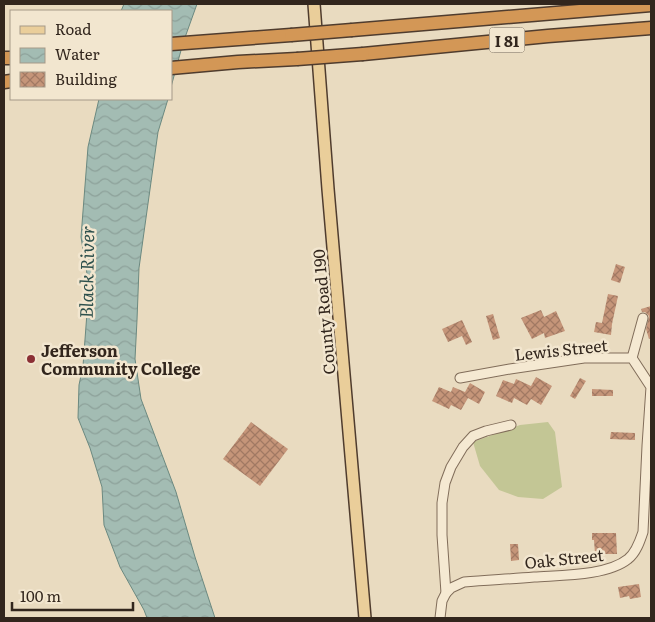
<svg xmlns="http://www.w3.org/2000/svg" width="655" height="622" font-family="Literata,serif">
<style>
.garden{fill:#c3c695}
.water{fill:url(#water-waves);stroke:#6b8980}
.building{fill:url(#building-cross-hatch)}
.lines{fill:none;stroke-linecap:round;stroke-linejoin:round}
.minor-casing{stroke:#816d5a;stroke-width:11}
.major-casing{stroke:#4f3c2e;stroke-width:14}
.highway-casing{stroke:#4f3c2e;stroke-width:15}
.minor{stroke:#f5e9d2;stroke-width:9}
.major{stroke:#eace9a;stroke-width:11}
.highway{stroke:#d39756;stroke-width:12}
.highway-bridge-casing{stroke:#4f3c2e;stroke-width:15;stroke-linecap:butt}
.highway-bridge{stroke:#d39756;stroke-width:12}
.poi-dot{fill:#8b2f34;stroke:#f2e6cf;stroke-width:2}
.labels{text-anchor:middle;dominant-baseline:central;stroke-width:5;stroke-linejoin:round;paint-order:stroke}
.shield{fill:#f2e6cf;stroke:#6c6052;stroke-width:1}
.shield-label{font-size:15px;font-weight:bold;fill:#32261d}
.street-label{font-size:16px;fill:#32261d;stroke:#f2e6cf}
.poi-label{font-size:16px;font-weight:bold;fill:#32261d;stroke:#f2e6cf;text-anchor:start}
.water-label{font-size:18px;font-style:italic;fill:#2d504c;stroke:#f2e6cf}
</style>
<defs>
<pattern id="water-waves" width="16" height="10" patternUnits="userSpaceOnUse" patternTransform="scale(1.25)"><rect width="16" height="10" fill="#a3bcb3"/><path d="M0 5q4-4 8 0t8 0" fill="none" stroke="#8da19a"/></pattern>
<pattern id="building-cross-hatch" width="8" height="8" patternUnits="userSpaceOnUse" patternTransform="scale(1.25)"><rect width="8" height="8" fill="#c59579"/><path d="M0 0l8 8M0 8l8-8" fill="none" stroke="#a17963"/></pattern>
</defs>
<rect width="100%" height="100%" fill="#e9dbc0"/>
<polygon class="garden" points="548,422 555,432 562,487 543,499 518,497 499,490 480,466 473,442 520,425"/>
<g class="water">
<polygon points="124,4 197,4 183,43 171,87 171,11 121,11"/>
<polygon points="99,99 168,99 158,132 139,268 137,320 135,359 141,399 176,492 195,557 215,618 147,618 144,610 120,567 104,525 102,487 90,448 78,418 79,385 83,366 89,286 81,237 88,147"/>
</g>
<g class="building">
<polygon points="616,264 625,267 620,283 611,280"/>
<polygon points="608,294 618,296 612,324 611,335 594,332 596,322 602,323"/>
<polygon points="651,306 651,338 649,339 646,329 649,316 645,312 642,312 641,309"/>
<polygon points="541,310 544,317 556,311 565,331 545,338 544,333 532,339 521,318"/>
<polygon points="493,314 500,338 493,340 486,316"/>
<polygon points="462,320 472,342 466,345 462,336 448,342 442,329"/>
<polygon points="536,377 552,386 541,405 531,399 527,405 514,398 512,403 496,396 503,380 514,384 516,379 531,386"/>
<polygon points="580,378 586,381 575,399 570,396"/>
<polygon points="470,383 485,392 479,404 468,398 461,410 451,405 449,409 432,401 439,387 451,392 453,387 465,392"/>
<polygon points="592,389 613,390 613,396 592,396"/>
<polygon points="251,422 288,449 260,486 223,459"/>
<polygon points="611,432 635,433 635,440 610,439"/>
<polygon points="592,533 616,533 617,554 595,554 594,540 592,540"/>
<polygon points="510,544 518,544 519,560 511,561"/>
<polygon points="639,584 641,597 630,599 629,596 620,598 618,587"/>
</g>
<g class="lines">
<defs>
<g id="minor">
<polyline points="632,358 643,318"/>
<path d="M446,593L451,588L464,582C487,580 511,579 534,577C561,575 607,576 628,559C636,553 640,541 643,532L647,446L651,387L632,358H584L510,369L460,378"/>
<polyline points="440,618 442,601 446,593 442,535 442,503 445,483 451,467 463,447 473,436 486,431 511,425"/>
</g>
<polyline id="major" points="314,4 328,189 365,618"/>
<g id="highway">
<polyline points="352,30 651,5"/>
<polyline points="171,44 291,35"/>
<polyline points="363,54 548,36 651,28"/>
<polyline points="4,58 11,58"/>
<polyline points="171,68 238,62 297,59"/>
<polyline points="4,82 11,81"/>
</g>
</defs>
<use href="#minor" class="minor-casing"/>
<use href="#major" class="major-casing"/>
<use href="#highway" class="highway-casing"/>
<use href="#minor" class="minor"/>
<use href="#major" class="major"/>
<use href="#highway" class="highway"/>
<defs>
<g id="highway-bridge">
<polyline points="291,35 352,30"/>
<polyline points="297,59 363,54"/>
</g>
</defs>
<use href="#highway-bridge" class="highway-bridge-casing"/>
<use href="#highway-bridge" class="highway-bridge"/>
</g>
<circle class="poi-dot" cx="31" cy="359" r="5"/>
<g class="labels">
<rect class="shield" x="489.5" y="27.5" width="35" height="25" rx="4"/>
<g class="shield-label">
<text x="507" y="40">I 81</text>
</g>
<g class="street-label">
<text transform="translate(323 312) rotate(-95)">County Road 190</text>
<text transform="translate(561 349) rotate(-6)">Lewis Street</text>
<text transform="translate(564 558) rotate(-6)">Oak Street</text>
</g>
<g class="poi-label">
<text x="41" y="350">Jefferson<tspan x="41" dy="18">Community College</tspan></text>
</g>
<g class="water-label">
<text transform="translate(86 272) rotate(-89)">Black River</text>
</g>
</g>
<rect width="655" height="622" fill="none" stroke="#32261d" stroke-width="10"/>
<rect x="10" y="10" width="162" height="90" fill="#f2e6cf" stroke="#a59988"/>
<rect x="20" y="26" width="25" height="8" fill="#eace9a" stroke="#a59988"/>
<text x="55" y="35" font-size="15" fill="#32261d">Road</text>
<rect x="20" y="48" width="25" height="15" fill="url(#water-waves)" stroke="#a59988"/>
<text x="55" y="60" font-size="15" fill="#32261d">Water</text>
<rect x="20" y="72" width="25" height="15" fill="url(#building-cross-hatch)" stroke="#a59988"/>
<text x="55" y="85" font-size="15" fill="#32261d">Building</text>
<path d="M12 602v8h121v-8" fill="none" stroke="#32261d" stroke-width="2.5"/>
<text x="20" y="602" font-size="15" fill="#32261d" stroke="#f2e6cf" stroke-width="4" paint-order="stroke">100 m</text>
</svg>
